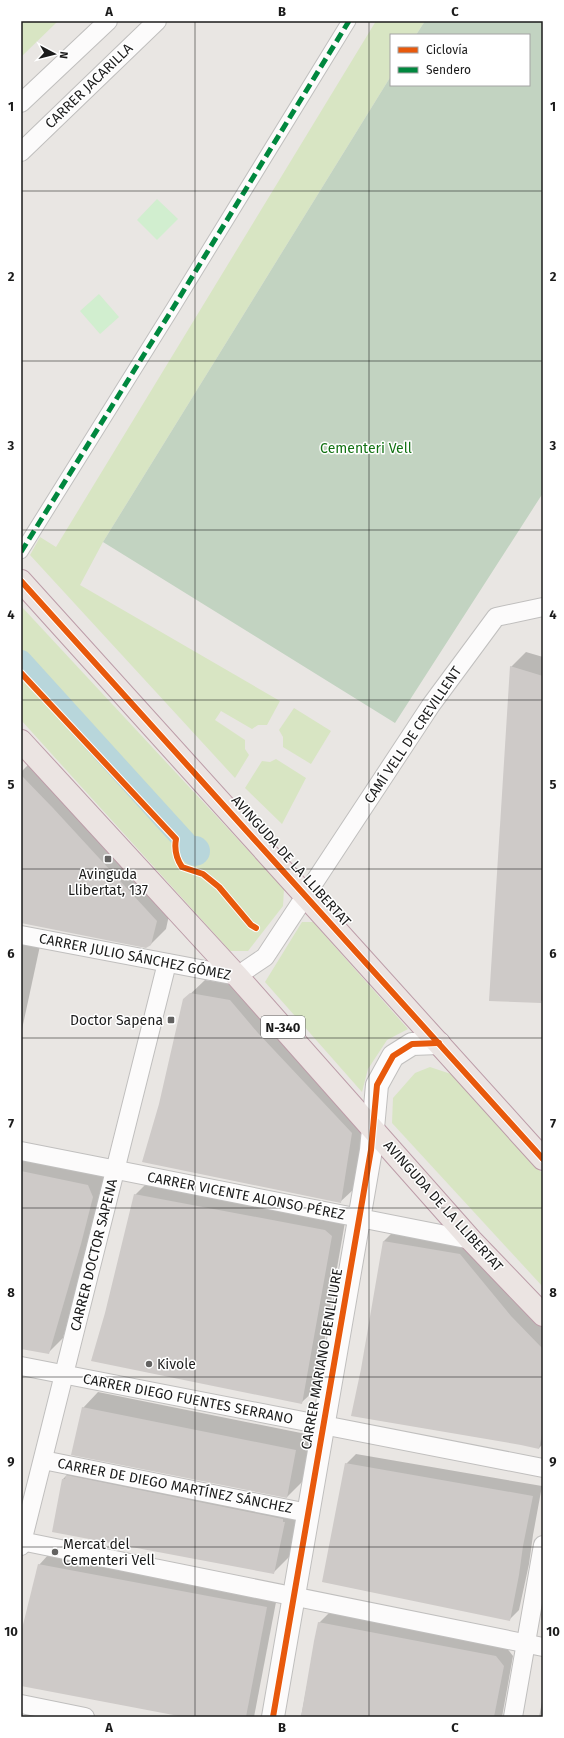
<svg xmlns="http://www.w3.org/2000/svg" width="564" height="1738" font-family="'Fira Sans',sans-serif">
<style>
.grass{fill:#d8e5c3}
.cemetery{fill:#c2d3c1}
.park{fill:#d1eecf}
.water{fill:#b8d6db}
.shadow{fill:#0003}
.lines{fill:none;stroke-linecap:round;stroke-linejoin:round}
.canal{stroke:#b8d6db;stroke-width:22}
.building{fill:#cecac8}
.pedestrian-casing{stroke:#c0bfbe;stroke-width:15}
.minor-casing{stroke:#c0bfbe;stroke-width:20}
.tertiary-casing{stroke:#c0bfbe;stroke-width:24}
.trunk-casing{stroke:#bc9ca8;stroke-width:24}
.pedestrian{stroke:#fcfbfb;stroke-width:13}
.minor{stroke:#fcfbfb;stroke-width:18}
.tertiary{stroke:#fcfbfb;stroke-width:22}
.trunk{stroke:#ebe4e2;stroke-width:22}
.quiet{stroke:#00873e;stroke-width:5;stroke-dasharray:10 5;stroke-linecap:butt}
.cycleway-casing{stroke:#fff;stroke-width:8}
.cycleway{stroke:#e8590c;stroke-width:6}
.grid{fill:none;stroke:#1b1b1b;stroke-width:1;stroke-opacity:0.55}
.poi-dot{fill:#636261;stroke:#fff;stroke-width:1.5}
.labels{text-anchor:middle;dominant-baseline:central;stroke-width:3;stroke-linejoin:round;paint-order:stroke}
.shield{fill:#fff;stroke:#5f5f5f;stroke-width:1}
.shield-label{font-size:13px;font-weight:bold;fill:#1b1b1b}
.street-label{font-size:14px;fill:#1b1b1b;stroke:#fff}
.park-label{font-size:14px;fill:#117112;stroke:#fff}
.poi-label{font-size:14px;fill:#1b1b1b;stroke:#fff;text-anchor:start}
.neatline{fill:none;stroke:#1b1b1b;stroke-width:1.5}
.grid-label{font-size:13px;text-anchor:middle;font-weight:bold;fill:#1b1b1b}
</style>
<rect width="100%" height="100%" fill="#e9e6e3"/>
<g class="grass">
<polygon points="21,21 58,21 21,57"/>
<polygon points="376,21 425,21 416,35 391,35 391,76 103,542 80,585 280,701 267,725 258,725 252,729 221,711 215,720 245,740 245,749 249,755 235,778 30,555 40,537 56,547"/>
<polygon points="21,606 284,889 283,906 248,951 230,951 21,720"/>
<polygon points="294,708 331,731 311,764 283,747 283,737 279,730"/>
<polygon points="276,759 306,778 282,824 245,788 262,761 270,762"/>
<polygon points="302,922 313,922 408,1029 387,1040 368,1069 362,1092 265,982"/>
<polygon points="430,1067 451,1074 543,1174 543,1287 392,1123 393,1098 415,1073"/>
</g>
<polygon class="cemetery" points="425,21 543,21 543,493 395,723 103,542 391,76 391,85 529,85 529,35 416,35"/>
<g class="park">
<polygon points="157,199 178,219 157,240 137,220"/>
<polygon points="99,294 119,317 100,334 80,311"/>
</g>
<circle class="water" cx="195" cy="851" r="15"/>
<g class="shadow">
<polygon points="526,652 543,657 543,999 540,1002 511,667"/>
<polygon points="34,759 171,906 166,929 151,944 21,922 21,772"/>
<polygon points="21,937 41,941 21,1034"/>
<polygon points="205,980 243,986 365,1119 354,1189 340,1202 160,1104 184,1000"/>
<polygon points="21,1154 103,1170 107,1181 96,1228 63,1338 48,1353 21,1348"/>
<polygon points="149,1181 345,1222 316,1389 302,1402 106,1314 135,1195"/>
<polygon points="396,1229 472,1242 543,1325 543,1444 539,1448 521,1444 362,1369 384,1241"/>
<polygon points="98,1392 311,1435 302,1482 287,1497 83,1408"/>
<polygon points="356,1454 542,1486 533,1535 529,1564 519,1610 509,1620 346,1464"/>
<polygon points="78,1464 299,1507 289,1557 274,1572 63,1479"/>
<polygon points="49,1554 277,1597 254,1717 188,1717 21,1685 21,1640 39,1565"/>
<polygon points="329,1613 506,1647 513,1656 502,1717 301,1717 319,1623"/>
<polygon points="543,1697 543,1717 539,1717"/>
</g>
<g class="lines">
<polyline class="canal" points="21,661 189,846"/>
</g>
<g class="building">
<polygon points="510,666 543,676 543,962 541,1003 489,1001"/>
<polygon points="21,775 53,808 157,921 151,945 146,948 21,923"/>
<polygon points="190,993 230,1000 258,1033 352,1133 341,1203 142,1162 159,1104 183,999"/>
<polygon points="21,1171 88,1185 93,1197 81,1244 49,1354 21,1349"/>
<polygon points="134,1194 325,1230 332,1236 302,1404 91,1361 105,1313"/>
<polygon points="383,1241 460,1254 511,1316 543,1349 543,1429 539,1449 521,1445 351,1416 361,1369"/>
<polygon points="82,1407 296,1450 287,1498 71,1455"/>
<polygon points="345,1463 533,1496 523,1546 519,1575 510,1621 322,1582"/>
<polygon points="66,1475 283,1519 283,1522 285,1522 274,1574 52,1532 62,1479 65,1479"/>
<polygon points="38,1564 267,1607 246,1717 184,1717 21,1686 21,1633"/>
<polygon points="318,1622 496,1656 504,1666 494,1717 301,1717 314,1641"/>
</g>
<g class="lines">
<defs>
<polyline id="pedestrian" points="21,552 173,308 349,21"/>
<g id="minor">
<polyline points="21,103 108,21"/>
<polyline points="21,152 157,21"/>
<polyline points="21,935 237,976 265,957 431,705 496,617 543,607"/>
<polyline points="21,1151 471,1240"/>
<polyline points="21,1366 543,1468"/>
<polyline points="43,1460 308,1513"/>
<polyline points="21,1541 543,1647"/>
<polyline points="21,1546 167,963"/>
<polyline points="21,1704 85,1717"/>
<polyline points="513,1717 543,1545"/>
</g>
<polyline id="tertiary" points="273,1717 371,1150 377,1085 393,1056 412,1044 439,1043"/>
<g id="trunk">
<polyline points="21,581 543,1159"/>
<polyline points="21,741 237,976 471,1240 543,1315"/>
</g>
</defs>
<use href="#pedestrian" class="pedestrian-casing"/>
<use href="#minor" class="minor-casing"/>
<use href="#tertiary" class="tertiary-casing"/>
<use href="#trunk" class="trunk-casing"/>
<use href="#pedestrian" class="pedestrian"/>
<use href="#minor" class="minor"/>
<use href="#tertiary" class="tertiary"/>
<use href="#trunk" class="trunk"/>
<polyline class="quiet" points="21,552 173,308 349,21"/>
<defs>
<g id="cycleway">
<polyline points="21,581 543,1159"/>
<path d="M21,673L176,839C174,850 176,858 182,867L203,874L219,887L251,925L256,928"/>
<polyline points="273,1717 371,1150 377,1085 393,1056 412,1044 439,1043"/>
</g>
</defs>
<use href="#cycleway" class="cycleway-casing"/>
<use href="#cycleway" class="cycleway"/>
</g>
<path class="grid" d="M195,21V1717M369,21V1717M21,191H543M21,361H543M21,530H543M21,700H543M21,869H543M21,1038H543M21,1208H543M21,1377H543M21,1547H543"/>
<g class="poi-dot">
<rect x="104" y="855" width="8" height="8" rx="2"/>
<rect x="167" y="1016" width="8" height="8" rx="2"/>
<circle cx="149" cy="1364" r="4"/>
<circle cx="55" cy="1552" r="4"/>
</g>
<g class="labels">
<rect class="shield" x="261" y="1016" width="44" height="22" rx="3"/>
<g class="shield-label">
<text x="283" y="1027">N-340</text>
</g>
<g class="street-label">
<text transform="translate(89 86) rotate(-44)">CARRER JACARILLA</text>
<text transform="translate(413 735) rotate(-56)">CAMÍ VELL DE CREVILLENT</text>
<text transform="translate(291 861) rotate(48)">AVINGUDA DE LA LLIBERTAT</text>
<text transform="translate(135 957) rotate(11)">CARRER JULIO SÁNCHEZ GÓMEZ</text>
<text transform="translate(246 1196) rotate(11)">CARRER VICENTE ALONSO PÉREZ</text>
<text transform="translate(443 1206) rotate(48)">AVINGUDA DE LA LLIBERTAT</text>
<text transform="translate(94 1255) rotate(-76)">CARRER DOCTOR SAPENA</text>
<text transform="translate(322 1359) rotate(-80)">CARRER MARIANO BENLLIURE</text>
<text transform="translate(188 1399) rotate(11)">CARRER DIEGO FUENTES SERRANO</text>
<text transform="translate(175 1486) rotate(11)">CARRER DE DIEGO MARTÍNEZ SÁNCHEZ</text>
</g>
<g class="park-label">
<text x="366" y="448">Cementeri Vell</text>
</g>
<g class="poi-label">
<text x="108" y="874" text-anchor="middle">Avinguda<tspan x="108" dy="16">Llibertat, 137</tspan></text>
<text x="163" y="1020" text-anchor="end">Doctor Sapena</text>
<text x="157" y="1364">Kivole</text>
<text x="63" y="1544">Mercat del<tspan x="63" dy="16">Cementeri Vell</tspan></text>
</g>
</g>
<rect width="564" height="1738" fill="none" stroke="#ffffff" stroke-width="44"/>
<rect x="390" y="34" width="140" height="52" fill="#ffffff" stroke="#a4a4a4"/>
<rect x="398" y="47" width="20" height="6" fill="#e8590c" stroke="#a4a4a4"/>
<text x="426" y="54" font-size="12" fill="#1b1b1b">Ciclovía</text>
<rect x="398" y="67" width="20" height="6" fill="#00873e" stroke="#a4a4a4"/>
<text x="426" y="74" font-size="12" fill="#1b1b1b">Sendero</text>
<g transform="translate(54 54) rotate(97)" stroke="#ffffff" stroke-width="3" paint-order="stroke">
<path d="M0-3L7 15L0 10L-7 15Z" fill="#1b1b1b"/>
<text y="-6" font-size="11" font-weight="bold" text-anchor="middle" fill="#1b1b1b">N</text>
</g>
<rect x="22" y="22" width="520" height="1694" class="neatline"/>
<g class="grid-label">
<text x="109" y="16">A</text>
<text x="282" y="16">B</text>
<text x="455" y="16">C</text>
<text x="11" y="111">1</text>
<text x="553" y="111">1</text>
<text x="11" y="281">2</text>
<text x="553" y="281">2</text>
<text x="11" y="450">3</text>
<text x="553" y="450">3</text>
<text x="11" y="619">4</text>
<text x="553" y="619">4</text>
<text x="11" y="789">5</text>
<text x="553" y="789">5</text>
<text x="11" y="958">6</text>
<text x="553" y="958">6</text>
<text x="11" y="1128">7</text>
<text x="553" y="1128">7</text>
<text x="11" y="1297">8</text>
<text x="553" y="1297">8</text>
<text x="11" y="1466">9</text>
<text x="553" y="1466">9</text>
<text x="11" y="1636">10</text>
<text x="553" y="1636">10</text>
<text x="109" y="1732">A</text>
<text x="282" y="1732">B</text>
<text x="455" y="1732">C</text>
</g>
</svg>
